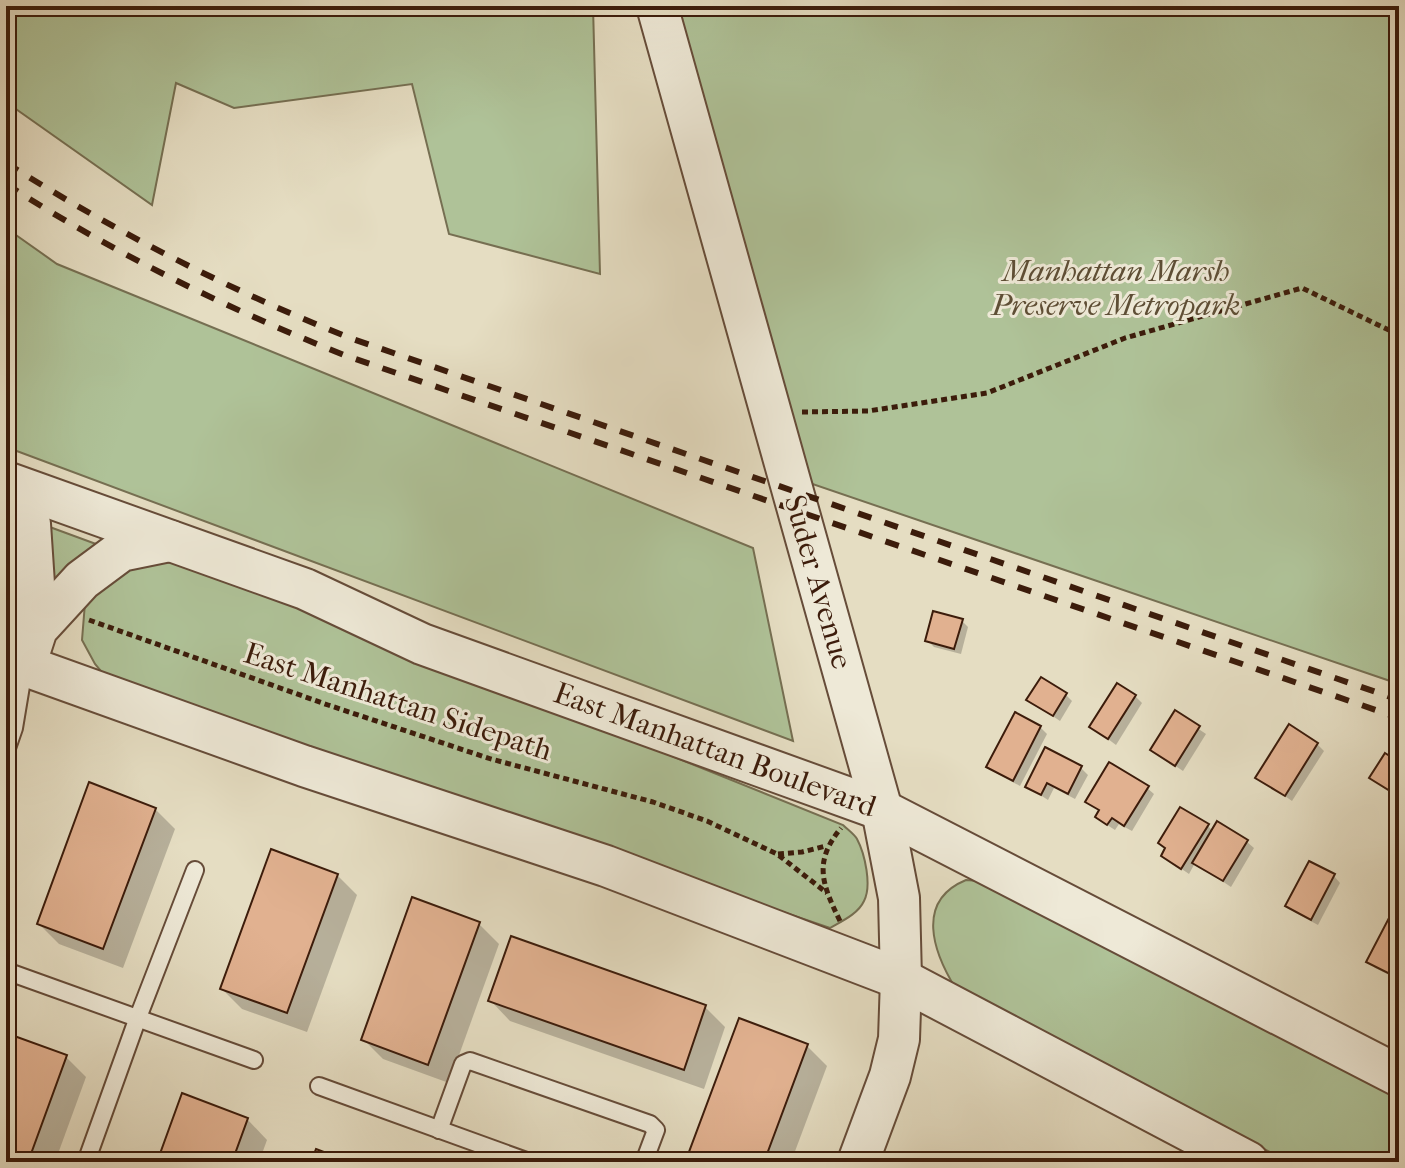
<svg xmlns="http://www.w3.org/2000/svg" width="1405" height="1168" font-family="'IM FELL French Canon',serif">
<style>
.green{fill:#afc298;stroke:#766f52;stroke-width:2}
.shadow{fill:#0003}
.building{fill:#e1b190;stroke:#3c1c0b;stroke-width:2}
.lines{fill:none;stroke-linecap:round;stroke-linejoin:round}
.service-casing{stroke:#664c39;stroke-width:20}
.tertiary-casing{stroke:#664c39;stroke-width:44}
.path{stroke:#3c1c0b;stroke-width:5;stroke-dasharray:6 4;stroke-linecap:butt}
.service{stroke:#eee9d7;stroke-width:16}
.tertiary{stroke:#eee9d7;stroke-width:40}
.rail{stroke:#3c1c0b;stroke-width:6;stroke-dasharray:14 14;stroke-linecap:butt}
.labels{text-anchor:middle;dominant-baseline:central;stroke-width:6;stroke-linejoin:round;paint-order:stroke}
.park-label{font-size:30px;font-style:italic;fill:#5e4e35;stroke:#eee9d7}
.street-label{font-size:30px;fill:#3c1c0b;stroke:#eee9d7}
</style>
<rect width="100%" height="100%" fill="#e5ddc2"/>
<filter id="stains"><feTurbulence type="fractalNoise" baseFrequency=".0025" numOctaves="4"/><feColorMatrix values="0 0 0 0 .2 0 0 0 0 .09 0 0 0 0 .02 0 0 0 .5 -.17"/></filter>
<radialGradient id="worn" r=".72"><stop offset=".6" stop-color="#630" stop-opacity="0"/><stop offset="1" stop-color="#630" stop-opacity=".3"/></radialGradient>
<g class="green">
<polygon points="6,6 593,6 600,274 449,234 412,84 234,108 176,83 152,205 6,102"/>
<polygon points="657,6 1399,6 1399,684 789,476"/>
<polygon points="6,228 57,264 753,548 793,741 6,447"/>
<polygon points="47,526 96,544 54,598"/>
<path d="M171,559L307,609L843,825C848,830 854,834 857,839C865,854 872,886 864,901C858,914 842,921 830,928L109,681L95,664L82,640L85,603L121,565Z"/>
<path d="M966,880L979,881L1399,1095V1162H1289L956,989C933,952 915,901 966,880Z"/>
</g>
<g class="shadow">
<polygon points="962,621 968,627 961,654 934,647 927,640"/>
<polygon points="1066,695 1072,701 1060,721 1029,700"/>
<polygon points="1135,696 1142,703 1116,745 1092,727"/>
<polygon points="1175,713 1206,734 1183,771 1152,750"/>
<polygon points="1040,727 1047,734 1020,786 996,773 989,767"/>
<polygon points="1317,744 1324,751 1292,801 1258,777"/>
<polygon points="1046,750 1081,768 1088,775 1075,799 1054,788 1048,800 1028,787"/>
<polygon points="1399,764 1399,798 1371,778"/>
<polygon points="1147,788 1154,794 1132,831 1119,824 1115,830 1104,823 1097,817 1100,812 1088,802"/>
<polygon points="155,809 175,829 123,968 59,944 39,924"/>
<polygon points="1208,826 1213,831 1247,842 1254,848 1231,887 1195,863 1189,874 1163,856"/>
<polygon points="337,875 357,895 307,1032 242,1009 222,989"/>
<polygon points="1334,876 1340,883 1318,925 1294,912 1287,905"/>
<polygon points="1399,923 1399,980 1375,968 1368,961"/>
<polygon points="479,924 499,944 449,1083 383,1059 363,1039"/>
<polygon points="490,1000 705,1007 725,1027 704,1089 510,1021"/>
<polygon points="6,1035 66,1057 86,1077 55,1162 6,1162"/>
<polygon points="807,1046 827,1066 791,1162 691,1162 689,1159"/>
<polygon points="247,1119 267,1140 259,1162 159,1162"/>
</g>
<g class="building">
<polygon points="933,611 963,619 954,649 925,641"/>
<polygon points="1041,677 1067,693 1053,716 1026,700"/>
<polygon points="1117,683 1136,695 1108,739 1089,727"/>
<polygon points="1175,710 1200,726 1175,766 1150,750"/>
<polygon points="1015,712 1041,726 1013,781 986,767"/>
<polygon points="1289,724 1318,743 1285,796 1255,778"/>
<polygon points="1045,747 1082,766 1068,794 1047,783 1041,795 1025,787"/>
<polygon points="1385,753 1399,762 1399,787 1395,794 1369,778"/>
<polygon points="1109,762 1149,786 1124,826 1112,818 1107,825 1095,817 1099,810 1085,802"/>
<polygon points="89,782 156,808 103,949 37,924"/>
<polygon points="1180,807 1209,824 1181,869 1161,856 1165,848 1158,843"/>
<polygon points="1217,821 1248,840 1223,881 1192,863"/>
<polygon points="271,849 338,874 287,1013 220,989"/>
<polygon points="1309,861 1335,874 1311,920 1285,906"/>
<polygon points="412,897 480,922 428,1065 361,1040"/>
<polygon points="1390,916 1399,920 1399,971 1396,977 1366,962"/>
<polygon points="511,936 706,1005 684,1070 488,1001"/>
<polygon points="739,1018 808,1044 764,1162 692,1162 686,1160"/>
<polygon points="6,1033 67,1055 28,1162 6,1162"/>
<polygon points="182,1093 248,1118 232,1162 157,1162"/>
<polygon points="316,1149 350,1162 311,1162"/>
</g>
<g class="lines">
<defs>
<g id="service">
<polyline points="6,751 14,728 24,668"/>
<polyline points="6,971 254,1060"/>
<polyline points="319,1086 529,1162"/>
<polyline points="439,1130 463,1064 470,1061 650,1124 656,1130 644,1162"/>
<polyline points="86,1162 137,1020 195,870"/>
</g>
<g id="tertiary">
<polyline points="657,6 882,810 899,898 901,979 899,1039 890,1076 858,1162"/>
<polyline points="6,482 305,589 422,644 882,810 1399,1076"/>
<polyline points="6,484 21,502 30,524 37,629"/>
<polyline points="6,659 304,766 606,866 901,979 1248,1162"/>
<polyline points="25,666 37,629 82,580 121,551 170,541"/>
</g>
</defs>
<use href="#service" class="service-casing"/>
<use href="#tertiary" class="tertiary-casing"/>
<g class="path">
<polyline points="802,412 868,411 987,393 1125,338 1302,288 1399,335"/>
<polyline points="89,620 328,705 491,759 653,802 707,821 777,854 827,893"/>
<polyline points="778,854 802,852 826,846"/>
<path d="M840,921C822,884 813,862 841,828"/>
</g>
<use href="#service" class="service"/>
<use href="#tertiary" class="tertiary"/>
<g class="rail">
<path d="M6,163C116,232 229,290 350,338L1399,700"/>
<path d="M6,184C113,253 226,308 344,355L1399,718"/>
</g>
</g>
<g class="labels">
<g class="park-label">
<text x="1116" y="271">Manhattan Marsh<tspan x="1116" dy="34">Preserve Metropark</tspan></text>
</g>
<g class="street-label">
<text transform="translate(818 582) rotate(74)">Suder Avenue</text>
<text transform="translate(398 702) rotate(18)">East Manhattan Sidepath</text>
<text transform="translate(715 750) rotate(20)">East Manhattan Boulevard</text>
</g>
</g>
<rect width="1405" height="1168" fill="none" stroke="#e5ddc2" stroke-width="32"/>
<rect x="8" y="8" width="1389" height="1152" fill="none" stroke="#3c1c0b" stroke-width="4"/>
<rect x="16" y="16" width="1373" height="1136" fill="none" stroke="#3c1c0b" stroke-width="2"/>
<rect width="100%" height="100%" filter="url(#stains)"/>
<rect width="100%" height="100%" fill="url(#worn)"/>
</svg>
